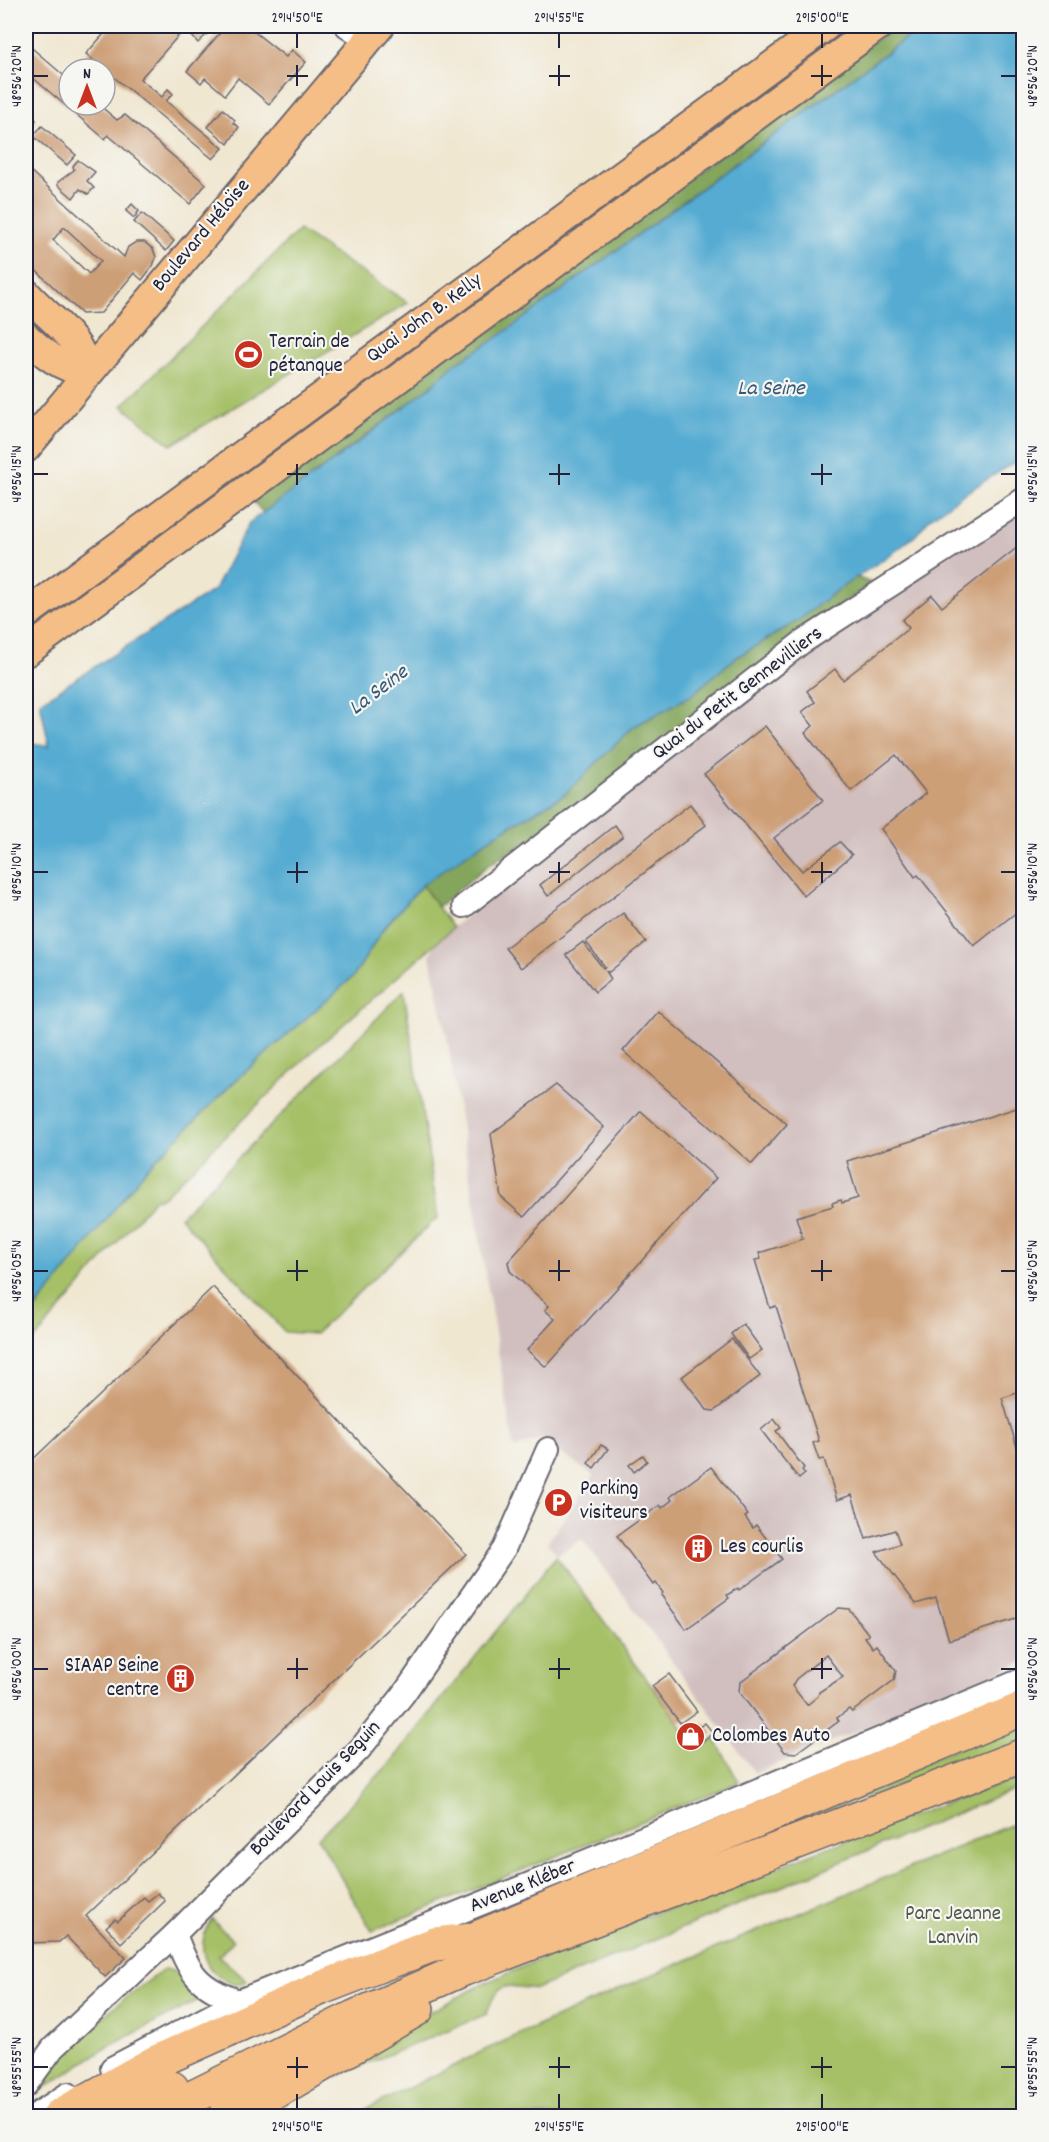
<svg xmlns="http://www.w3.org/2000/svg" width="1049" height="2142" font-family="Dekko,sans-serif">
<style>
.industrial{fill:#d1bfbf}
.green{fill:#a5c066;stroke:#647150;stroke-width:1.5}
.forest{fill:#84a65b;stroke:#53644b;stroke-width:1.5}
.water{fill:#55abd2;stroke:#3c6686;stroke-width:1.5}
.building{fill:#cd9f77;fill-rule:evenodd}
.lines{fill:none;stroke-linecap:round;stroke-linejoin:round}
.minor-casing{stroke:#6a6770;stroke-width:26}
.major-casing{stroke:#6a6770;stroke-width:32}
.highway-casing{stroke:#6a6770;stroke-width:36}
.minor{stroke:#fff;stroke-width:22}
.major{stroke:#f6be87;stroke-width:28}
.highway{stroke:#f6be87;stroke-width:33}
.ticks{fill:none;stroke:#22223b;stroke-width:2}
.labels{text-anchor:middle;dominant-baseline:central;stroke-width:4.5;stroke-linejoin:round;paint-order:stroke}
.street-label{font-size:21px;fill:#22223b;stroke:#f6f6f2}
.poi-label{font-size:21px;fill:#22223b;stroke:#f6f6f2;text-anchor:start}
.park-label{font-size:21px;fill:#50594a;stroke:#f6f6f2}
.water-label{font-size:22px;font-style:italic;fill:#365977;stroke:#f6f6f2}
.neatline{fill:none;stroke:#22223b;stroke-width:2}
.ticks-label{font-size:15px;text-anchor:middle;fill:#22223b}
</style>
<rect width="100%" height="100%" fill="#f6f6f2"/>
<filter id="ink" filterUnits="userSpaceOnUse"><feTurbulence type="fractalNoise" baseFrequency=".0167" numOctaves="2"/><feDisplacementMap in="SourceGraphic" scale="12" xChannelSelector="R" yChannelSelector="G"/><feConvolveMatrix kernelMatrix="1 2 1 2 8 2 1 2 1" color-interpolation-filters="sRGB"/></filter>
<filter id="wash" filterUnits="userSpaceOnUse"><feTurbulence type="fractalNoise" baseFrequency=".008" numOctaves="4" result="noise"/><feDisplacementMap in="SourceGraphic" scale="24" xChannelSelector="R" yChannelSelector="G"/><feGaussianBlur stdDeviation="1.35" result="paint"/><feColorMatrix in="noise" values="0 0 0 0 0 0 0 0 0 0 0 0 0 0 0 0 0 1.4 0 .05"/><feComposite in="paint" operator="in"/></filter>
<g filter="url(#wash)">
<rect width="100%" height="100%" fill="#f0e7d1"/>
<polygon class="industrial" points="1023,506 1023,1662 755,1773 582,1539 558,1555 547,1543 594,1476 540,1439 514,1449 447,1038 430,956 436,940 780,671 863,612"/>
<g class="green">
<polygon points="299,230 408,303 171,445 122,406"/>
<polygon points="422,885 453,928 312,1052 163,1197 154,1199 26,1350 26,1321 146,1169 234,1082 353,976 383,929"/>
<polygon points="404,991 438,1217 315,1334 285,1332 180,1217"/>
<polygon points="556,1556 698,1749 715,1739 739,1782 372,1931 318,1838 392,1761"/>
<polygon points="1023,1720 1023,1742 942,1769 660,1874"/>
<path d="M1023,1776V1786L536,1989C504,1985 497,1981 487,2014L325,2081L420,2017L485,1983L599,1934L935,1807Z"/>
<polygon points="1023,1820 1023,2116 353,2116 487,2049 628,1985"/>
<path d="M212,1919L233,1941L219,1956L247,1981L236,1985C205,1975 193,1949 212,1919Z"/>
<path d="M165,1969L186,1975L203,1998L108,2047L28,2098C62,2046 115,2004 165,1969Z"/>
</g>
<g class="forest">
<polygon points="896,26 922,26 494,340 456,363 430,387 263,513 250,497"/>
<polygon points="856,577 871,583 556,824 487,866 438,907 422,885 495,835 565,794 633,727 690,696 735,658 780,632"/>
</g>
<polygon class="water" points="923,26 1023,26 1023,457 962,495 930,518 916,535 897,550 833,593 799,620 735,658 690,696 633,727 565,794 495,835 422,885 383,929 354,976 234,1082 146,1169 26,1321 26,742 49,746 40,702 214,590 249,523 358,443 430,387 456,363 494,340"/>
<g id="blocks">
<g class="building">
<polygon points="111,26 187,26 140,79 162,97 168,89 173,94 166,101 223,148 213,159 86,54"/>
<polygon points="201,26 208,33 198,43 191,35"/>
<polygon points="226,26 247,26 286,57 292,50 306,62 269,104 238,78 225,95 205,78 201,83 187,71"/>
<polygon points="26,43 69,80 69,105 99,105 117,120 125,115 206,184 190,204 108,135 105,139 26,72"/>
<polygon points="223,109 235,120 233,123 239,127 228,144 208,127"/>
<polygon points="28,113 36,120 26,135 26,116"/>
<polygon points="42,126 76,155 67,165 33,136"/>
<polygon points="78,160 95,172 87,181 94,188 88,194 80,189 73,198 58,185 58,182 74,170 73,166"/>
<path d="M26,167L124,257L128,247L136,242H144L153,249L156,257L153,266L142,280L134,273L101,313L82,314L26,261ZM64,227L101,261L89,274L53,240Z"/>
<polygon points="132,204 139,211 134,218 126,211"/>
<polygon points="142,213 174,241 166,251 134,222"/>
<polygon points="1023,543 1023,907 974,946 918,875 915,877 881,829 926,793 896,755 851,791 805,733 813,726 802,712 815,702 807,691 835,669 843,680 909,628 902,620 932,595 942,607"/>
<polygon points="765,726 823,800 774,838 802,871 840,842 852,855 804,896 704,774"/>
<polygon points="690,804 706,825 521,968 505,948"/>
<polygon points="615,825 623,836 548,896 540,885"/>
<polygon points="623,913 646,942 609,972 606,971 611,979 595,992 566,955 583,942 603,968 605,967 586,942"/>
<polygon points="658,1011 787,1124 752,1164 623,1051"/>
<polygon points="556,1085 604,1127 524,1217 501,1197 491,1134"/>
<polygon points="1023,1106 1023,1391 1002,1398 1023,1467 1023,1629 1019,1618 949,1640 936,1598 916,1604 876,1552 900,1544 895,1530 866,1539 852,1495 837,1500 824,1459 819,1460 813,1443 819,1441 776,1306 770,1308 755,1260 761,1259 759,1253 803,1239 796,1217 833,1206 832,1203 841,1200 842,1203 858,1198 847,1161"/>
<polygon points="641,1111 716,1178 546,1367 527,1350 555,1319 545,1310 549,1306 510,1271 508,1262"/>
<polygon points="213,1287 466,1554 86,1916 126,1958 105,1977 66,1936 59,1942 26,1943 26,1466"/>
<polygon points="743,1324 762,1350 749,1359 731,1334"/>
<polygon points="732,1339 760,1376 714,1411 707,1410 682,1377"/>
<polygon points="774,1419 781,1428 776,1431 804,1468 802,1470 805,1474 799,1479 761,1430"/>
<polygon points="601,1445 608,1449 594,1468 588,1463"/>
<polygon points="643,1455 647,1461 634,1472 629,1465"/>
<polygon points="711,1467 748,1515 745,1517 753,1528 756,1525 782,1559 739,1590 738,1588 727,1595 729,1598 686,1629 661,1595 663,1593 656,1583 653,1585 617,1536 660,1505 662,1508 672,1500 670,1497"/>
<path d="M839,1608L849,1609L869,1635L865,1637L873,1648L877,1645L896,1671L894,1680L852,1712L849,1709L837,1718L839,1721L796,1753L785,1752L739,1692L740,1682ZM826,1655L843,1677L819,1692L818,1696L807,1705L792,1686L796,1679Z"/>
<polygon points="669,1674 697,1711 680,1723 652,1686"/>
<polygon points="705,1723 713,1733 696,1746 688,1735"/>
<polygon points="158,1893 165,1901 121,1943 106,1927 115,1919 118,1921 144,1897 148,1901"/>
</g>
</g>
</g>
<g filter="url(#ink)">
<use href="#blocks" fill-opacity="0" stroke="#6a6770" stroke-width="1.5"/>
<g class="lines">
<defs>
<g id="minor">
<polyline points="347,26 368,40"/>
<polyline points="464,906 801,643 1024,499"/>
<path d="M175,1934C189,1973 198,1988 239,2001"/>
<polyline points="112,2068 239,2001 614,1850 1024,1679"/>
<polyline points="26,2085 53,2048 175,1934 360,1749 403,1695 504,1549 548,1449"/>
<polyline points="34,2116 68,2094"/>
</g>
<g id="major">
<path d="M26,293C49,319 82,337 87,373"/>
<path d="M26,337C46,355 60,367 87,373"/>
<polyline points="26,448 380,26"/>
<polyline points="26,614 826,26"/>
<polyline points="26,652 878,26"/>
</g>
<g id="highway">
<polyline points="59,2116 156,2062 321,1988 435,1944 472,1940 1024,1708"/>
<polyline points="116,2116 172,2088"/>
<polyline points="155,2116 354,2017 464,1969 1024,1755"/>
<polyline points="225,2116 279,2090 417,2009"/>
</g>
</defs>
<use href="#minor" class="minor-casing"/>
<use href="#major" class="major-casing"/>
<use href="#highway" class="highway-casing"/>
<use href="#minor" class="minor"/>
<use href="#major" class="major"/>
<use href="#highway" class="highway"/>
</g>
</g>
<path class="ticks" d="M297,33V48M559,33V48M822,33V48M297,65V86M559,65V86M822,65V86M33,76H48M287,76H308M549,76H570M811,76H832M1001,76H1016M297,464V485M559,464V485M822,464V485M33,474H48M287,474H308M549,474H570M811,474H832M1001,474H1016M297,862V883M559,862V883M822,862V883M33,872H48M287,872H308M549,872H570M811,872H832M1001,872H1016M297,1260V1281M559,1260V1281M822,1260V1281M33,1271H48M287,1271H308M549,1271H570M811,1271H832M1001,1271H1016M297,1658V1679M559,1658V1679M822,1658V1679M33,1669H48M287,1669H308M549,1669H570M811,1669H832M1001,1669H1016M297,2057V2078M559,2057V2078M822,2057V2078M33,2067H48M287,2067H308M549,2067H570M811,2067H832M1001,2067H1016M297,2094V2109M559,2094V2109M822,2094V2109"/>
<defs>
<symbol id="stadium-disc" viewBox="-11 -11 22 22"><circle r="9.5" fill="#c8321e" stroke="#f6f6f2"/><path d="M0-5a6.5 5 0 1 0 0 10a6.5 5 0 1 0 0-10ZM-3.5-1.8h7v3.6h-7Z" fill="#fff"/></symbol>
<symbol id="parking-disc" viewBox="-11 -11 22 22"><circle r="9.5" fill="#c8321e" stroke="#f6f6f2"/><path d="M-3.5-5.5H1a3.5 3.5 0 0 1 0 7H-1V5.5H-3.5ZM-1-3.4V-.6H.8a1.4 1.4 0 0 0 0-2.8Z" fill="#fff"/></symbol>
<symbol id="building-disc" viewBox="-11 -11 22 22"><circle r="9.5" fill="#c8321e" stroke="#f6f6f2"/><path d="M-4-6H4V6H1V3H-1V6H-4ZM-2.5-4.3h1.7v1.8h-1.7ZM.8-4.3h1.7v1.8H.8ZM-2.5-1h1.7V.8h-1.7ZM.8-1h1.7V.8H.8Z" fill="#fff"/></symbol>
<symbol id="shop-disc" viewBox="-11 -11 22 22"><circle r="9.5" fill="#c8321e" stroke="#f6f6f2"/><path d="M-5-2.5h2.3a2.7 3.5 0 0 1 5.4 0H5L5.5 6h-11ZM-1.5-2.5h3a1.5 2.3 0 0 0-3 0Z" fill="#fff"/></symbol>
</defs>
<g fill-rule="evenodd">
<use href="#stadium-disc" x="232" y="338" width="33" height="33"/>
<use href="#parking-disc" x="542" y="1486" width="33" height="33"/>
<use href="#building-disc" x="682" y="1532" width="33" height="33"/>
<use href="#building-disc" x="164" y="1662" width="33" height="33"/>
<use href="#shop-disc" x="674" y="1720" width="33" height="33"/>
</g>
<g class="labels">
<g class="street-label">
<text transform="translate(202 236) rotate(-50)">Boulevard Héloïse</text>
<text transform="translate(425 319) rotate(-36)">Quai John B. Kelly</text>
<text transform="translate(738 694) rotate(-37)">Quai du Petit Gennevilliers</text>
<text transform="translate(316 1789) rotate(-46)">Boulevard Louis Seguin</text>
<text transform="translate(523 1887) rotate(-22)">Avenue Kléber</text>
</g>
<g class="poi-label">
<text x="269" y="343">Terrain de<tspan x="269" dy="24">pétanque</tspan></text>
<text x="580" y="1490">Parking<tspan x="580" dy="24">visiteurs</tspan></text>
<text x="720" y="1548">Les courlis</text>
<text x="159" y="1667" text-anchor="end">SIAAP Seine<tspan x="159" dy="24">centre</tspan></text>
<text x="712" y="1737">Colombes Auto</text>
</g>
<g class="park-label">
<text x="953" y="1915">Parc Jeanne<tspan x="953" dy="24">Lanvin</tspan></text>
</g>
<g class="water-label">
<text x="771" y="389">La Seine</text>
<text transform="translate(379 691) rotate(-37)">La Seine</text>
</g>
</g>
<rect width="1049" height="2142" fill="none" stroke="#f6f6f2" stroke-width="66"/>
<g transform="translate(87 87)"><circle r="28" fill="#f6f6f2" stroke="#a1a1a9" stroke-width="1.5"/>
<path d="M0-4.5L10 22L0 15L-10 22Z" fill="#c8321e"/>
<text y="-9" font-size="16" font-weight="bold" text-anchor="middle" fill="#22223b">N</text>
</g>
<rect x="33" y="33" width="983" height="2076" class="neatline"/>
<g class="ticks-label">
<text x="297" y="22">2°14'50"E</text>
<text x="559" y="22">2°14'55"E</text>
<text x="822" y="22">2°15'00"E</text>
<text transform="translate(16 76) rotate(-90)" y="5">48°56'20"N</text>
<text transform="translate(1032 76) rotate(-90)" y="5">48°56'20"N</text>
<text transform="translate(16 474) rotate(-90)" y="5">48°56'15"N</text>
<text transform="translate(1032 474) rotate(-90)" y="5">48°56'15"N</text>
<text transform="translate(16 872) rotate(-90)" y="5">48°56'10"N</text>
<text transform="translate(1032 872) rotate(-90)" y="5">48°56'10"N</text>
<text transform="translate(16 1271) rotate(-90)" y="5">48°56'05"N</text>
<text transform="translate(1032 1271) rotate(-90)" y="5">48°56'05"N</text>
<text transform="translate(16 1669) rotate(-90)" y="5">48°56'00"N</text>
<text transform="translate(1032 1669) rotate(-90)" y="5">48°56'00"N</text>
<text transform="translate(16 2067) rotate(-90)" y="5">48°55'55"N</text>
<text transform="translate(1032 2067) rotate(-90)" y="5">48°55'55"N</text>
<text x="297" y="2131">2°14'50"E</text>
<text x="559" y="2131">2°14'55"E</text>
<text x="822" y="2131">2°15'00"E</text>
</g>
</svg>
